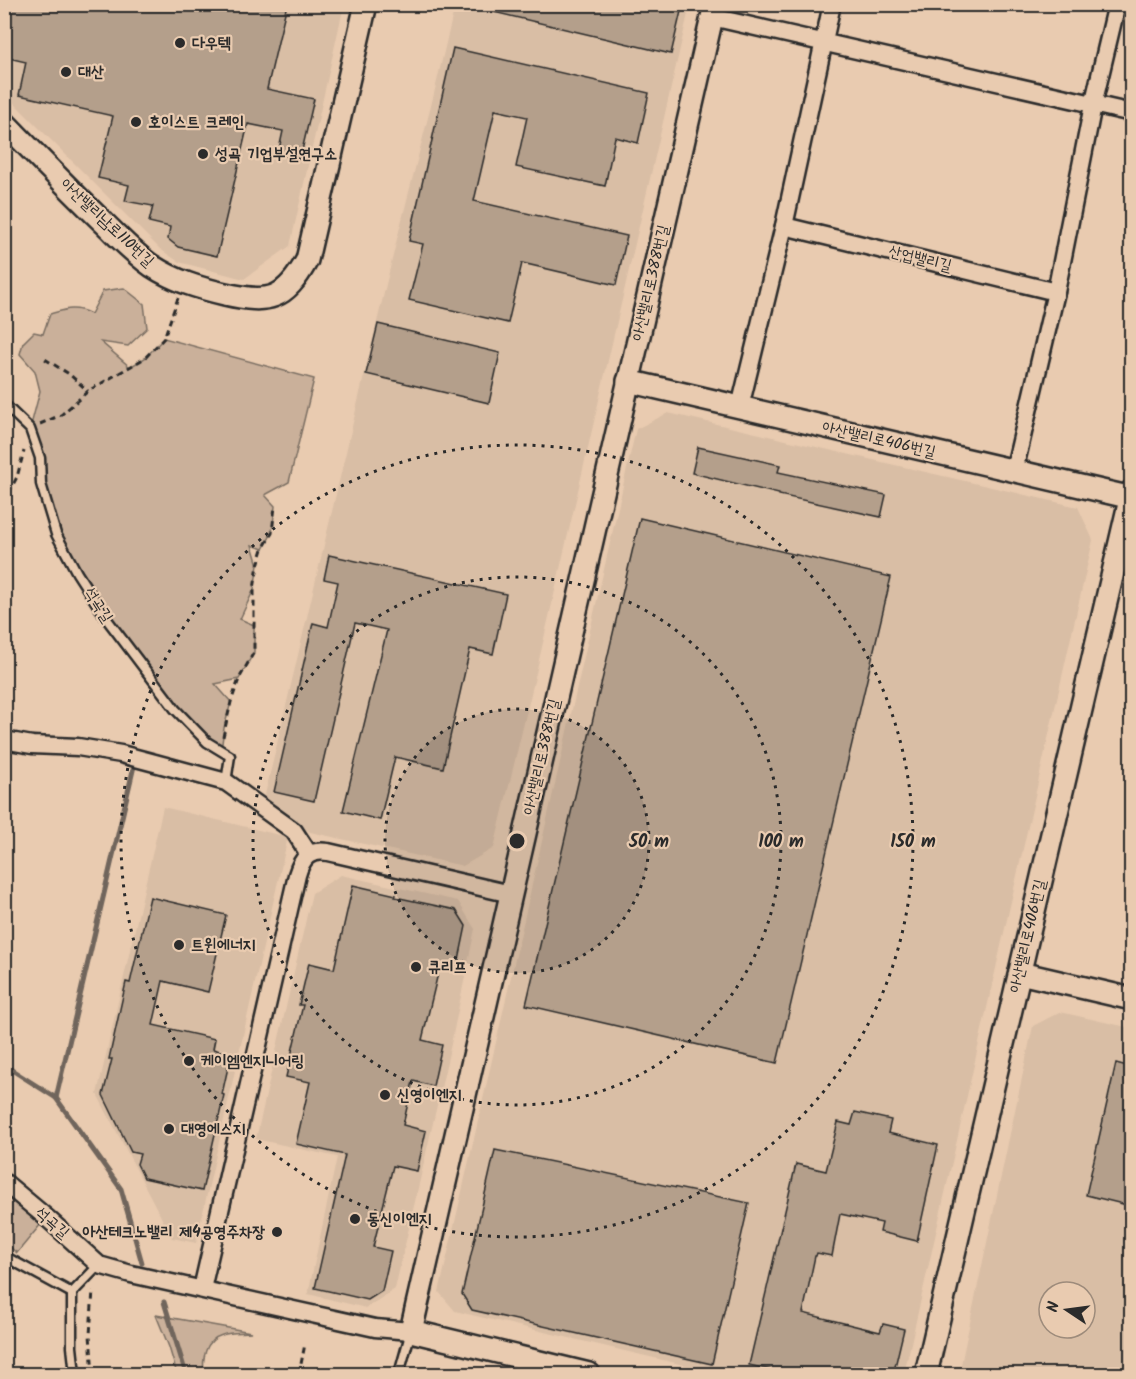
<svg xmlns="http://www.w3.org/2000/svg" width="1136" height="1379" font-family="Kalam,'Poor Story',sans-serif">
<style>
.built{fill:#d9bea5;fill-rule:evenodd}
.green{fill:#cab09a;stroke:#7a6e62;stroke-width:1.5}
.lines{fill:none;stroke-linecap:round;stroke-linejoin:round}
.stream{stroke:#70655b;stroke-width:5}
.building{fill:#b49f8b;stroke:#2b2b2b;stroke-width:1.5}
.service-casing{stroke:#2b2b2b;stroke-width:13}
.minor-casing{stroke:#2b2b2b;stroke-width:21}
.tertiary-casing{stroke:#2b2b2b;stroke-width:26}
.path{stroke:#2b2b2b;stroke-width:3;stroke-dasharray:6 4.5;stroke-linecap:butt}
.service{stroke:#e9cbb0;stroke-width:8}
.minor{stroke:#e9cbb0;stroke-width:16}
.tertiary{stroke:#e9cbb0;stroke-width:21}
.ring{fill:none;stroke:#2b2b2b;stroke-width:3;stroke-dasharray:3 6}
.poi-dot{fill:#2b2b2b;stroke:#e9cbb0;stroke-width:2}
.labels{text-anchor:middle;dominant-baseline:central;stroke-width:4.5;stroke-linejoin:round;paint-order:stroke}
.poi-label{font-size:16px;font-weight:bold;fill:#2b2b2b;stroke:#e9cbb0;text-anchor:start}
.street-label{font-size:16px;fill:#2b2b2b;stroke:#e9cbb0}
.centre{fill:#2b2b2b;stroke:#e9cbb0;stroke-width:3}
.ring-label{font-size:18px;text-anchor:middle;font-weight:bold;fill:#2b2b2b;stroke:#e9cbb0;stroke-width:4.5;stroke-linejoin:round;paint-order:stroke}
</style>
<rect width="100%" height="100%" fill="#e9cbb0"/>
<filter id="ink" filterUnits="userSpaceOnUse"><feTurbulence type="fractalNoise" baseFrequency=".0167" numOctaves="2"/><feDisplacementMap in="SourceGraphic" scale="12" xChannelSelector="R" yChannelSelector="G"/><feConvolveMatrix kernelMatrix="1 2 1 2 8 2 1 2 1" color-interpolation-filters="sRGB"/></filter>
<g filter="url(#ink)">
<g class="built">
<polygon points="4,5 344,5 290,246 244,279 179,262 160,249 5,94"/>
<polygon points="455,5 690,5 536,673 494,848 463,866 310,832 264,799 364,376 397,239 433,98"/>
<polygon points="668,413 1078,507 1093,540 904,1374 722,1374 455,1311 439,1292 636,429"/>
<polygon points="163,807 288,837 196,1243 172,1238 97,1094"/>
<polygon points="341,875 458,901 475,929 451,1044 395,1289 366,1308 308,1294 337,1157 256,1139 312,893"/>
<path d="M1060,1012L1131,1028V1374H959L1033,1026ZM1049,1292H1085V1328H1049Z"/>
</g>
<g class="green">
<path d="M124,288L144,304L147,328L128,346L101,342L130,367L145,358L164,338L314,379L289,482L265,495L275,506L272,533L263,549L252,545L258,565L254,589L240,619L254,625V652L239,679L215,684L231,702L224,728L221,751L207,742L138,661L56,534L30,429L40,391L35,371L20,354L23,343L34,332L43,334L50,314C67,309 75,306 91,314L103,291Z"/>
<polygon points="4,1193 41,1224 17,1253 5,1243"/>
<path d="M156,1315L251,1332C242,1333 231,1332 222,1335C205,1340 202,1359 204,1374H177L169,1347Z"/>
</g>
<g class="lines">
<g class="stream">
<polyline points="4,1065 56,1098 121,1189 142,1263"/>
<polyline points="56,1098 134,766"/>
<polyline points="164,1302 186,1374"/>
</g>
</g>
<g class="building">
<polygon points="4,4 287,4 267,89 314,99 300,159 278,154 283,131 248,124 217,256 178,247 168,239 170,227 149,222 153,206 125,201 129,185 98,178 113,116 19,95 26,62 4,57"/>
<polygon points="486,4 672,4 682,7 671,54 485,10"/>
<polygon points="453,48 649,93 638,143 615,137 605,186 516,167 527,117 495,110 474,201 627,236 616,285 522,263 508,323 409,300 423,244 409,241"/>
<polygon points="378,324 500,353 489,403 366,374"/>
<polygon points="698,447 780,465 778,472 886,495 881,517 779,495 779,494 692,473"/>
<polygon points="640,518 891,577 777,1063 526,1005"/>
<polygon points="329,555 506,594 493,654 470,649 443,768 395,757 380,820 343,811 387,630 355,623 314,801 274,792 313,623 328,627 338,582 324,579"/>
<polygon points="353,885 396,895 395,897 456,910 466,926 457,969 440,965 422,1040 442,1045 433,1086 413,1081 403,1125 426,1131 417,1171 393,1166 373,1247 391,1251 382,1291 368,1300 315,1288 345,1155 296,1144 310,1082 286,1077 303,1005 299,1005 309,963 334,969"/>
<polygon points="150,897 226,915 208,992 163,981 153,1025 215,1039 213,1049 231,1054 222,1094 224,1095 202,1191 144,1178 137,1164 140,1154 131,1152 103,1095 112,1059 109,1059 126,982 130,983"/>
<polygon points="1116,1063 1131,1067 1131,1206 1086,1195"/>
<polygon points="855,1112 891,1120 888,1133 938,1145 917,1241 880,1232 882,1223 840,1214 832,1256 817,1253 816,1256 815,1256 803,1313 880,1332 883,1324 904,1329 894,1371 874,1367 873,1374 789,1374 749,1365 796,1164 826,1171 838,1122 851,1125"/>
<polygon points="495,1150 749,1203 712,1364 472,1310 462,1294"/>
</g>
<g class="lines">
<defs>
<g id="service">
<polyline points="4,404 30,429 40,458 41,484 56,534 77,573 106,618 175,709 207,742 230,756 226,782"/>
<polyline points="4,1256 72,1293"/>
<polyline points="75,1374 72,1347 72,1293 99,1265"/>
<polyline points="399,1374 411,1331"/>
</g>
<g id="minor">
<polyline points="712,17 1132,113"/>
<polyline points="784,226 1056,292"/>
<polyline points="740,407 784,226 832,4"/>
<polyline points="1014,471 1056,292 1093,105 1117,4"/>
<polyline points="4,740 32,745 78,747 121,754 226,782 294,831 309,854"/>
<polyline points="4,1182 47,1218 99,1265 131,1274 375,1328 411,1331"/>
<path d="M202,1289L297,875C302,858 309,849 328,852L511,894"/>
</g>
<g id="tertiary">
<path d="M4,122C36,155 68,188 101,220C118,236 133,253 152,266C175,281 199,288 225,294C269,304 285,300 307,260L366,4"/>
<polyline points="628,381 1132,498"/>
<polyline points="1020,973 1132,999"/>
<polyline points="589,1374 411,1331 715,4"/>
<polyline points="926,1374 1132,491"/>
</g>
</defs>
<use href="#service" class="service-casing"/>
<use href="#minor" class="minor-casing"/>
<use href="#tertiary" class="tertiary-casing"/>
<g class="path">
<polyline points="45,359 69,374 88,391"/>
<polyline points="40,424 61,415 88,391 145,358 164,338 178,298"/>
<polyline points="4,502 17,477 24,451"/>
<polyline points="223,737 231,702 239,679 254,652 254,589 258,565 263,549 272,533 275,506"/>
<polyline points="93,1374 90,1335 93,1290"/>
<polyline points="299,1374 305,1344"/>
</g>
<use href="#service" class="service"/>
<use href="#minor" class="minor"/>
<use href="#tertiary" class="tertiary"/>
</g>
</g>
<circle cx="517" cy="841" r="132" fill="#2b2b2b" fill-opacity=".12"/>
<g class="ring">
<circle cx="517" cy="841" r="132"/>
<circle cx="517" cy="841" r="264"/>
<circle cx="517" cy="841" r="396"/>
</g>
<g class="poi-dot">
<circle cx="180" cy="43" r="6"/>
<circle cx="66" cy="72" r="6"/>
<circle cx="136" cy="122" r="6"/>
<circle cx="203" cy="154" r="6"/>
<circle cx="179" cy="945" r="6"/>
<circle cx="416" cy="967" r="6"/>
<circle cx="189" cy="1061" r="6"/>
<circle cx="385" cy="1095" r="6"/>
<circle cx="169" cy="1129" r="6"/>
<circle cx="355" cy="1219" r="6"/>
<circle cx="277" cy="1232" r="6"/>
</g>
<g class="labels">
<g class="poi-label">
<text x="192" y="43">다우텍</text>
<text x="78" y="72">대산</text>
<text x="148" y="122">호이스트 크레인</text>
<text x="215" y="154">성곡 기업부설연구소</text>
<text x="191" y="945">트윈에너지</text>
<text x="428" y="967">큐리프</text>
<text x="201" y="1061">케이엠엔지니어링</text>
<text x="397" y="1095">신영이엔지</text>
<text x="181" y="1129">대영에스지</text>
<text x="367" y="1219">동신이엔지</text>
<text x="265" y="1232" text-anchor="end">아산테크노밸리 제4공영주차장</text>
</g>
<g class="street-label">
<text transform="translate(107 223) rotate(43)">아산밸리남로110번길</text>
<text transform="translate(920 259) rotate(14)">산업밸리길</text>
<text transform="translate(651 283) rotate(-77)">아산밸리로388번길</text>
<text transform="translate(879 440) rotate(13)">아산밸리로406번길</text>
<text transform="translate(98 605) rotate(57)">석곡길</text>
<text transform="translate(542 757) rotate(-77)">아산밸리로388번길</text>
<text transform="translate(1028 936) rotate(-77)">아산밸리로406번길</text>
<text transform="translate(52 1223) rotate(41)">석곡길</text>
</g>
</g>
<circle cx="517" cy="841" r="9" class="centre"/>
<g class="ring-label">
<text x="649" y="847">50 m</text>
<text x="781" y="847">100 m</text>
<text x="913" y="847">150 m</text>
</g>
<rect width="1136" height="1379" fill="none" stroke="#e9cbb0" stroke-width="24"/>
<rect x="12" y="12" width="1112" height="1355" fill="none" stroke="#2b2b2b" stroke-width="2" filter="url(#ink)"/>
<g transform="translate(1067 1310) rotate(283)"><circle r="28" fill="#e9cbb0" stroke="#9d8b7b" stroke-width="1.5"/>
<path d="M0-4.5L10 22L0 15L-10 22Z" fill="#2b2b2b"/>
<text y="-9" font-size="16" font-weight="bold" text-anchor="middle" fill="#2b2b2b">N</text>
</g>
</svg>
